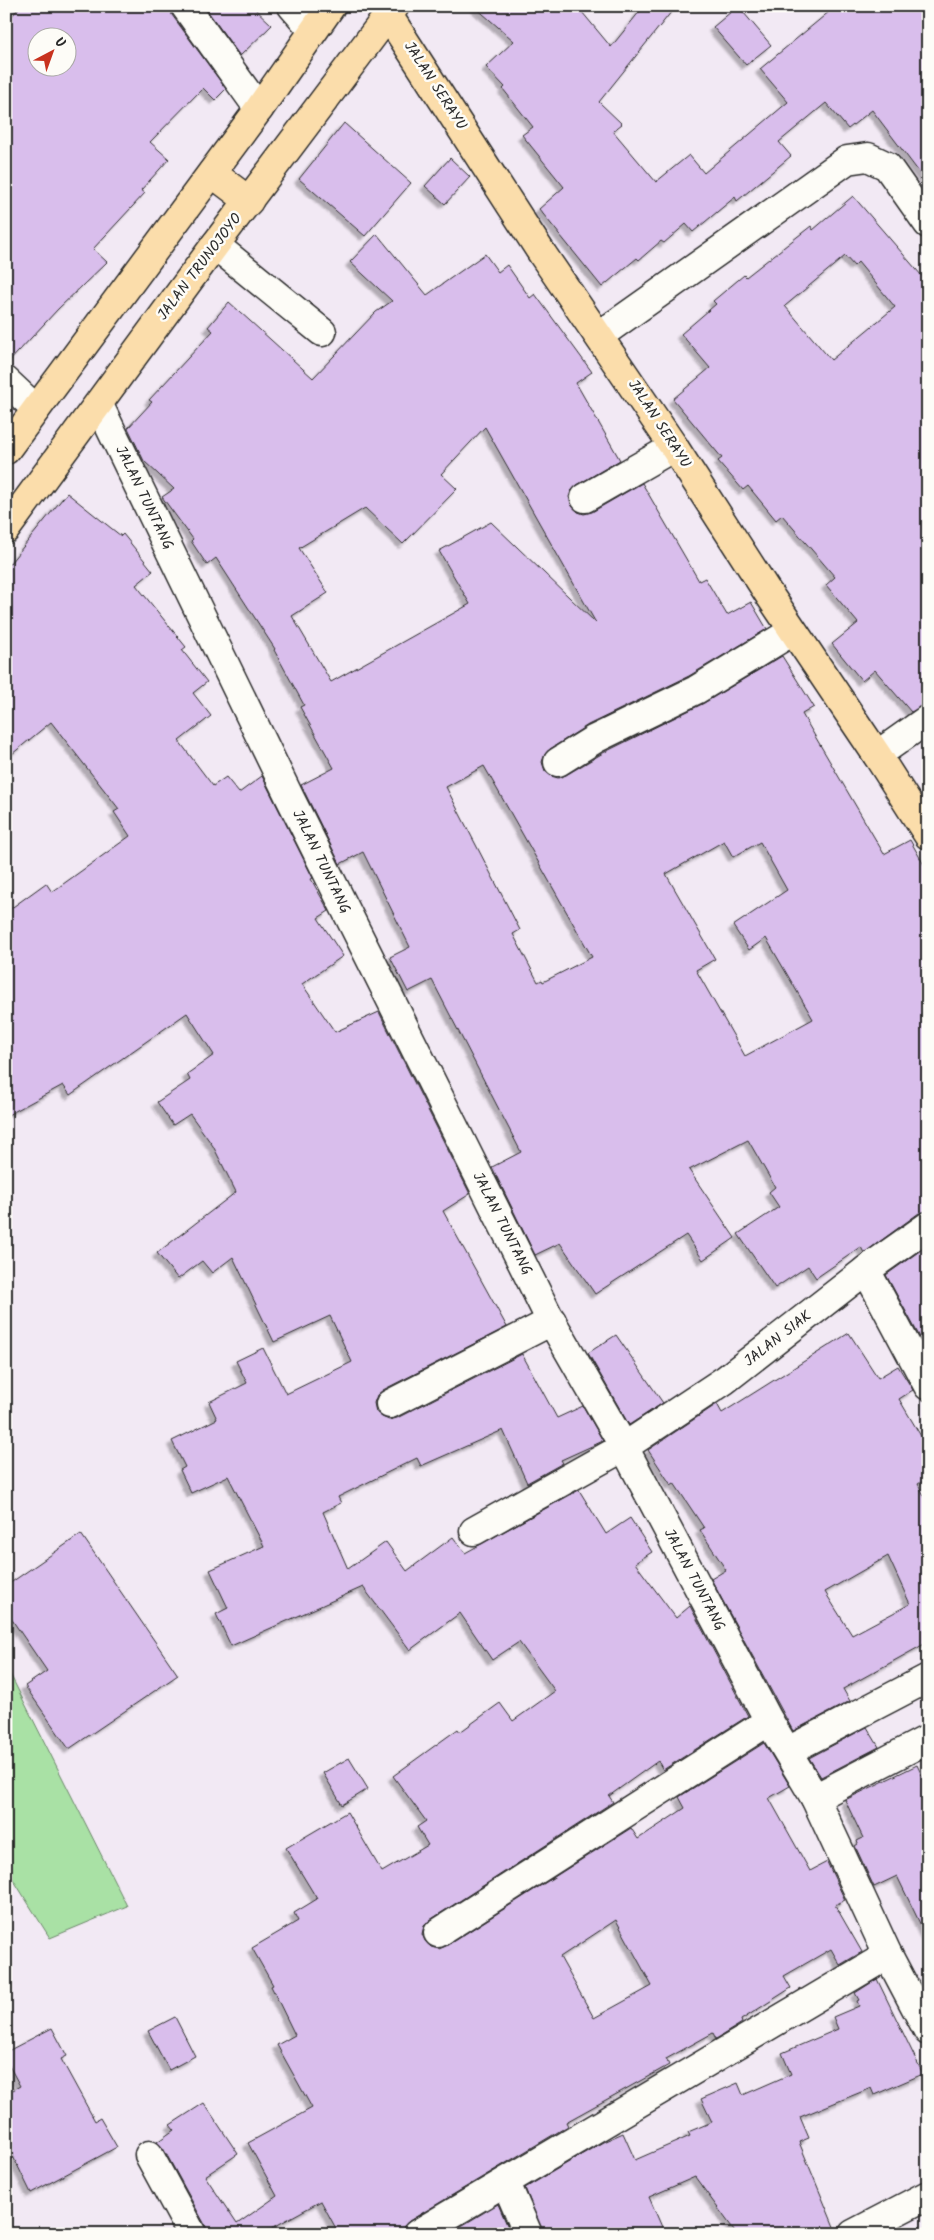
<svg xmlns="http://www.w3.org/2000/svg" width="934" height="2240" font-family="Kalam,sans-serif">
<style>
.green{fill:#a9e1a5;stroke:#6a8668}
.building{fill:#d9beec;stroke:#2b2b2b;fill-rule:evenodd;filter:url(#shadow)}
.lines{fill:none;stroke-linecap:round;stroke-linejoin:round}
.minor-casing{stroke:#2b2b2b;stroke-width:31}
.major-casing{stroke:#2b2b2b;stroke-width:31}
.highway-casing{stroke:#2b2b2b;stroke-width:31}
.minor{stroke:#fdfcf7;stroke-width:28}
.major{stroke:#fbddab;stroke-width:28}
.highway{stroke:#fbddab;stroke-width:28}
.labels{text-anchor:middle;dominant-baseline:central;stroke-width:5;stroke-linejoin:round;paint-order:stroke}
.street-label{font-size:15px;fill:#2b2b2b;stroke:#fdfcf7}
</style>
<defs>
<filter id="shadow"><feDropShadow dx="-4.5" dy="4.5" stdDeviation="1" flood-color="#0004"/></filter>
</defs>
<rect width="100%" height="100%" fill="#f2e9f4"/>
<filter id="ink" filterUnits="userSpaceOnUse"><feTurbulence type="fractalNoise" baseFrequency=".02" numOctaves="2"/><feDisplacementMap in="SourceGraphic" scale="10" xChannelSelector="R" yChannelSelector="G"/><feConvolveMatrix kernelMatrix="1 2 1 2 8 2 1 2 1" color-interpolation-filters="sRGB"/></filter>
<g filter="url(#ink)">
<polygon class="green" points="6,1666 127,1906 50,1938 6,1868"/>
<g class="building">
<path d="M21,6H170L172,15L226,89L215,100L203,88L150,142L169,159L141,190L145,193L93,249L107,262L58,309L6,365V22ZM38,38H68V68H38Z"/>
<polygon points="204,6 252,6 272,25 240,56"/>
<polygon points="474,6 577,6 611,47 644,6 676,6 599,102 622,124 613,131 656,182 689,155 704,173 788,102 760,69 836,6 928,6 928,184 872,110 848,129 826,103 779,142 791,156 737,201 735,197 693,232 686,224 664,243 661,241 639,260 637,258 602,287 539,209 564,187 522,135 533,127 503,89 505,87 486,67 514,41"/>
<polygon points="738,6 771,45 746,65 713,27"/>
<polygon points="344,123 411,183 365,236 299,179"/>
<polygon points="450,158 470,177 445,204 425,186"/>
<path d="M853,196L928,283V704L911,712L875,670L862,681L832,644L858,623L826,585L835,577L782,515L776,520L748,486L743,490L718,461L722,458L673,399L710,368L681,334L716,304L713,301L744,275L746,277L811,226L813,230ZM845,256L854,266L858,262L895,307L831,360L785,306Z"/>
<path d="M377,234L427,295L485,254L498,272L507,265L530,298L535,294L592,372L576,383L620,460L577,485L571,491L569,497L572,506L578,512L584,514L592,512L642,483L699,581L705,578L727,615L751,602L767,629L689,676L588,725L550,749L545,754L542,762L545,771L551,776L558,778L566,775L603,753L704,703L782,656L814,707L802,714L884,854L910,840L928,872V1211L919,1213L864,1253L861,1247L816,1278L808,1266L775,1288L738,1234L779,1207L769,1192L775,1187L748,1140L689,1170L735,1238L703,1260L686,1235L595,1294L560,1243L535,1255L492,1167L521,1152L432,980L408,992L390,957L410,947L363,852L340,864L301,785L334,768L300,707L304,705L274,650L275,649L216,558L207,565L191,541L193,539L162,497L174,489L144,461L128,428L152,402L149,400L213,331L208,327L229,302L313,378L376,312L392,301L350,262ZM485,427L596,623L491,522L439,551L470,604L331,682L292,616L328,593L299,548L365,508L403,544L457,489L441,474ZM484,766L592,957L543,982L542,980L538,982L513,934L520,930L446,787ZM724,841L733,857L760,842L787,890L733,926L749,950L766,938L813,1019L745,1056L696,970L715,959L666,874Z"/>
<path d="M67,493L121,536L123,534L153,571L136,585L186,647L182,650L207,682L193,693L211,716L179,741L213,786L226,777L239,793L262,776L313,878L311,879L329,911L318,918L343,956L302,984L335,1032L379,1012L470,1194L443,1211L507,1327L383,1390L377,1395L374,1403L376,1412L382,1417L389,1420L397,1418L522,1354L557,1418L583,1406L603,1441L561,1460L563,1463L527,1483L503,1430L421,1466L417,1458L338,1497L341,1503L323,1512L348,1569L386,1542L407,1571L453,1537L465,1553L579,1490L606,1534L630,1518L652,1552L635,1563L676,1618L690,1606L748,1716L663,1770L658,1761L609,1796L613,1802L430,1920L424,1926L422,1934L425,1941L431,1947L439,1949L446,1946L631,1828L638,1839L685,1808L679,1797L764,1743L790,1786L769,1798L810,1871L827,1862L845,1900L835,1905L862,1952L840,1965L831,1949L784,1976L791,1988L741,2020L742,2023L716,2039L713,2033L666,2059L669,2065L566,2122L568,2126L409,2221L404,2226L401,2234H339L321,2201L261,2234H210L163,2148L157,2142L174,2130L170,2125L204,2103L238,2154L205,2176L237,2224L277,2196L248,2143L312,2108L277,2045L295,2035L271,1986L273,1985L252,1948L298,1921L294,1913L317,1899L286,1848L347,1812L382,1872L428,1845L417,1827L426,1821L393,1776L458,1729L460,1732L500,1703L513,1721L555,1691L519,1642L492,1660L460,1613L410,1650L363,1587L231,1646L216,1614L228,1608L210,1570L264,1546L228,1476L191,1493L180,1470L185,1467L172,1441L217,1419L209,1402L247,1383L236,1361L263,1348L286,1394L352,1362L330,1316L274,1342L233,1257L212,1273L202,1261L178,1279L157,1253L236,1192L213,1146L190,1114L173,1125L157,1102L190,1080L187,1074L214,1055L187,1013L70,1095L63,1085L6,1116V912L46,883L52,892L130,836L114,812L119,809L51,722L6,759V568ZM616,1920L652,1986L594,2018L560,1957Z"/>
<polygon points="928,1245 928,1352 886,1275"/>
<path d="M849,1333L878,1378L898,1366L913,1390L899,1399L928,1448V1478L918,1484L928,1503V1642L843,1689L850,1701L793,1731L711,1579L726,1570L700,1530L704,1528L674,1483L671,1485L648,1450L717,1404L722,1413ZM888,1556L910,1604L852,1635L825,1592Z"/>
<polygon points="616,1335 663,1403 629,1425 588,1353"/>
<polygon points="81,1534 178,1675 69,1749 25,1686 47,1671 6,1611 6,1586"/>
<polygon points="867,1727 879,1747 821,1777 809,1758"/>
<polygon points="349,1758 368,1789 342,1805 323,1773"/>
<polygon points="917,1765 928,1788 928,1940 897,1876 874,1887 855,1846 858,1844 857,1841 863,1838 845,1800"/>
<polygon points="877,1979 923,2074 874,2095 871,2088 800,2117 809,2138 799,2142 837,2234 737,2234 695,2177 649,2197 665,2234 543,2234 525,2188 603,2142 623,2133 635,2160 690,2136 688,2132 712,2122 701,2099 738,2083 743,2095 791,2074 782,2053 838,2029 833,2017 859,2006 857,2001 859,2000 855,1993"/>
<polygon points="175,2017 195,2056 169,2070 148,2031"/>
<polygon points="52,2028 67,2056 61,2059 95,2121 100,2118 117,2147 31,2193 6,2142 6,2094 20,2086 6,2060 6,2052"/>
<polygon points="498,2204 511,2234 448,2234"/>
</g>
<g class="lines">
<defs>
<g id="minor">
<polyline points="185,6 259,109"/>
<polyline points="292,6 313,30"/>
<polyline points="215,245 322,332"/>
<polyline points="600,335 847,160 868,157 887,166 928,224"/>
<polyline points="6,381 36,409"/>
<polyline points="99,405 290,798 548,1315 624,1447 769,1721 815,1798 888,1955 928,2031"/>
<polyline points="585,498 674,447"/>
<polyline points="877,755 928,719"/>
<polyline points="558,762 595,739 696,690 793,631"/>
<polyline points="866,1270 928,1386"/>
<polyline points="390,1404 552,1321"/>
<polyline points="474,1531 624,1447 725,1380 866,1270 928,1226"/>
<polyline points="788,1751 928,1678"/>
<polyline points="815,1798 928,1739"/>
<polyline points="438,1933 769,1721"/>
<polyline points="149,2155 192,2234"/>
<polyline points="506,2183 528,2234"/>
<polyline points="417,2234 888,1955"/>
<polyline points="853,2234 928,2195"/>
</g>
<polyline id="major" points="388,15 543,255 674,447 768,593 877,755 928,835"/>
<g id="highway">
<polyline points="212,173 249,201"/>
<polyline points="6,450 259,109 331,6"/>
<polyline points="6,529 215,245 395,6"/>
</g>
</defs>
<use href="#minor" class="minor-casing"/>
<use href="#major" class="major-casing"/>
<use href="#highway" class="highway-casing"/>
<use href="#minor" class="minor"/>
<use href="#major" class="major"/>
<use href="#highway" class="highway"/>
</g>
</g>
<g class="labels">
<g class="street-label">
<text transform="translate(435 86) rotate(57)">JALAN SERAYU</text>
<text transform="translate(200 267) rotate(-53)">JALAN TRUNOJOYO</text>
<text transform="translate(659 424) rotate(57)">JALAN SERAYU</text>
<text transform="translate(144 498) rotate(64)">JALAN TUNTANG</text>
<text transform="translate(321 862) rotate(64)">JALAN TUNTANG</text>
<text transform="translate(502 1224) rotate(63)">JALAN TUNTANG</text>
<text transform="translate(778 1339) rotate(-38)">JALAN SIAK</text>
<text transform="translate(694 1580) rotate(62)">JALAN TUNTANG</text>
</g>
</g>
<rect width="934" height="2240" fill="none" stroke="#fdfcf7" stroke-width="25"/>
<rect x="12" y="12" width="909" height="2215" fill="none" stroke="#2b2b2b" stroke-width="2" filter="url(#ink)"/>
<g transform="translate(52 52) rotate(41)"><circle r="24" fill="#fdfcf7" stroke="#a9a8a5"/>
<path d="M0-4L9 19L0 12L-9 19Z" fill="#c8321e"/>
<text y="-8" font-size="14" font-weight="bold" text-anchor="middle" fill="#2b2b2b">U</text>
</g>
</svg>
